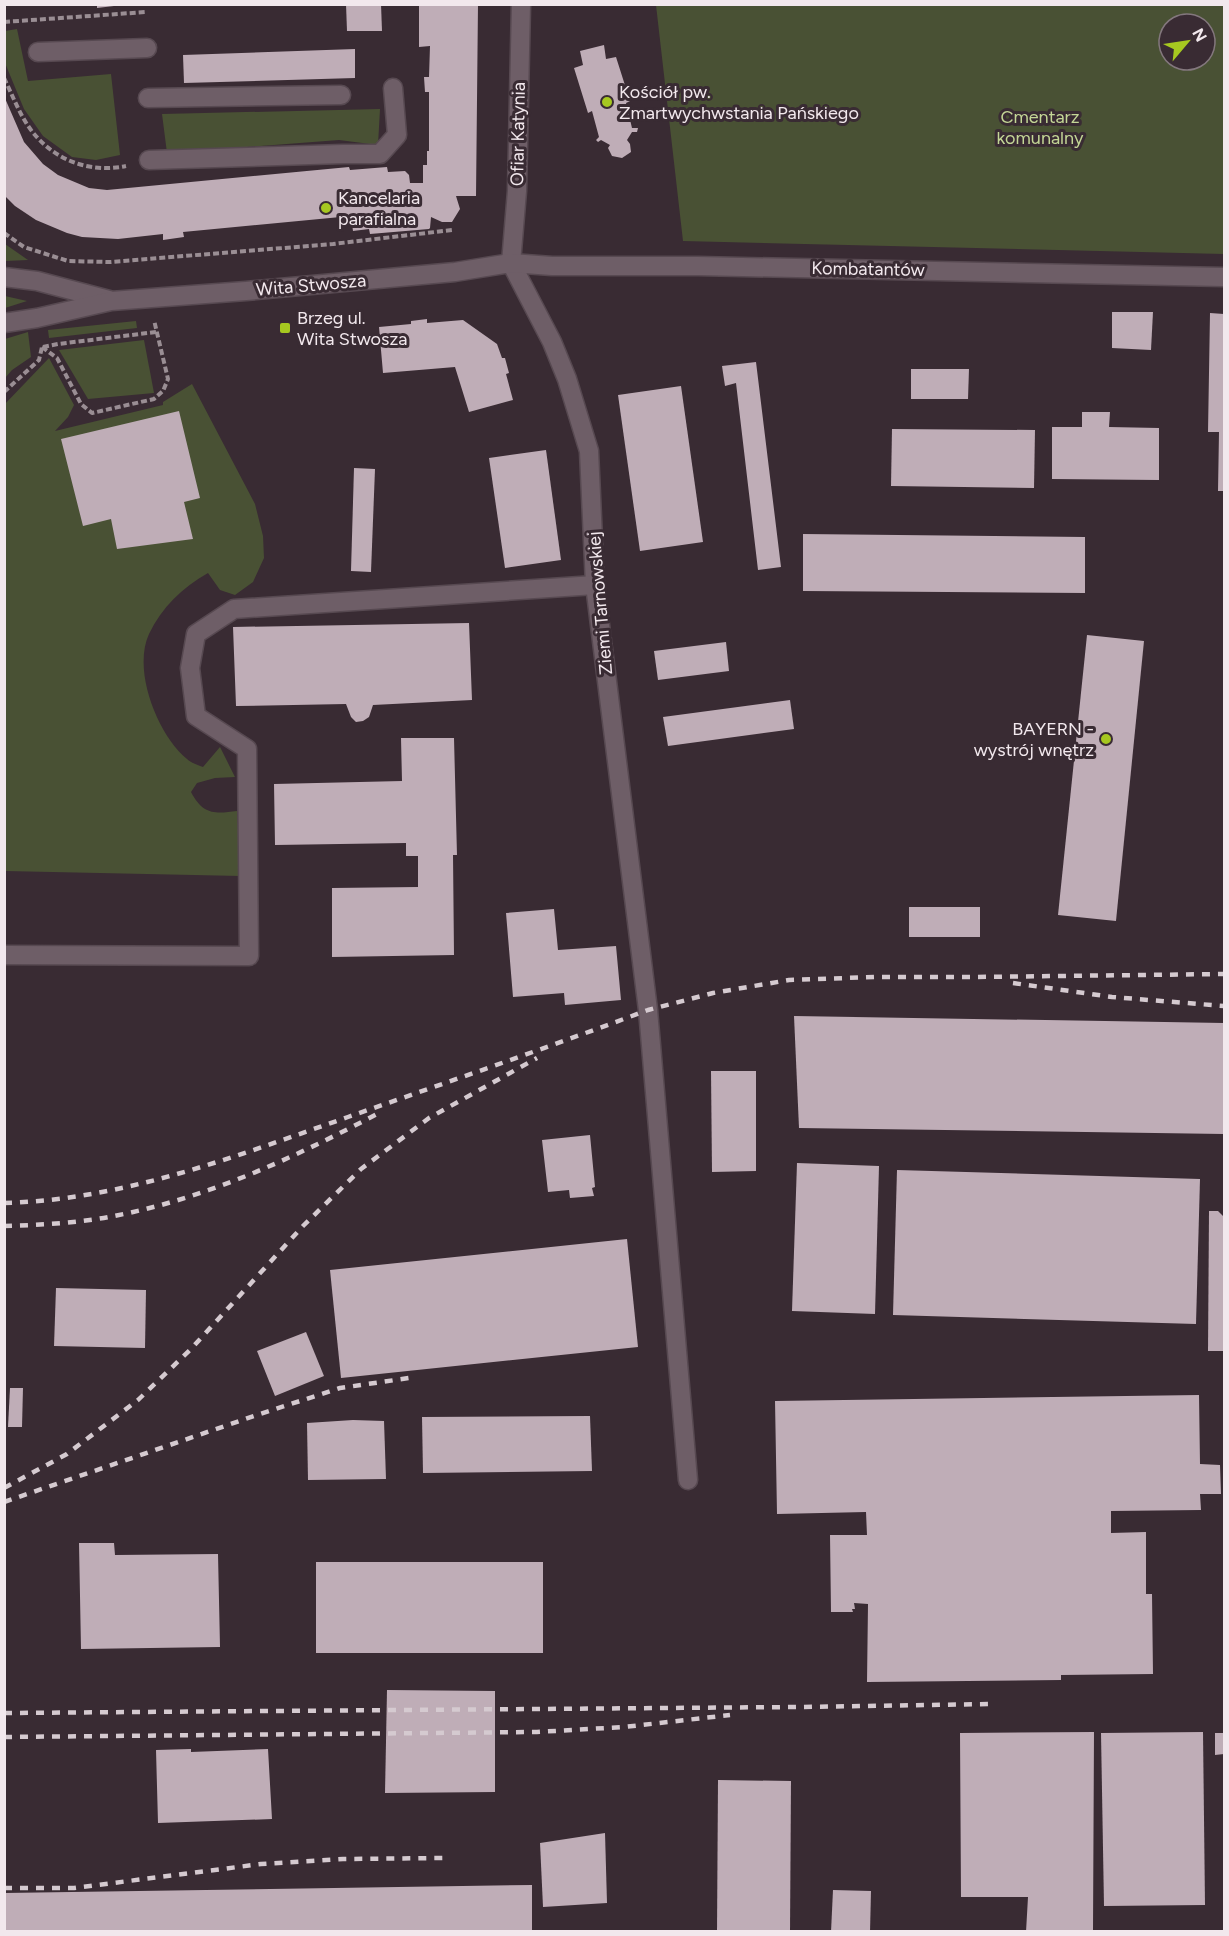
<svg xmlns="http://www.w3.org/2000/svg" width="1229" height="1936" font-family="Figtree,sans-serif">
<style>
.green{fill:#495134;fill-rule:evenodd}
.building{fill:#bfadb7}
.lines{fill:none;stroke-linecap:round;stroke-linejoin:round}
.minor-casing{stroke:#574951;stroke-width:21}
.path{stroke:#9a8e94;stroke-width:4;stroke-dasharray:6 3;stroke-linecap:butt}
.minor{stroke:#6e5e67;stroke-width:18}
.rail{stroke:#d5cad0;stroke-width:4.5;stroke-dasharray:8 8;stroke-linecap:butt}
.poi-dot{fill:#a6c820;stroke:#392b33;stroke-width:2}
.labels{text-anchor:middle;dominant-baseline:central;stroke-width:6;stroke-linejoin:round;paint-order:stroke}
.poi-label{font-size:18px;fill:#f2e8ed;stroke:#392b33;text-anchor:start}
.park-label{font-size:18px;fill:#c4d796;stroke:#392b33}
.street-label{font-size:18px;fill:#f2e8ed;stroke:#392b33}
</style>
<rect width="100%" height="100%" fill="#392b33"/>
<g class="green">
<path d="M656,5H1224V254L683,241ZM1169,24H1205V60H1169Z"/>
<polygon points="17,29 28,81 111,74 120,155 96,160 72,157 43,136 24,109 5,63 5,31"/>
<polygon points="380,109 378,145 339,140 167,153 162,114"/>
<polygon points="5,244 28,260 5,261"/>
<polygon points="5,296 27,301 5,308"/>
<polygon points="136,321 137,328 49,338 48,330"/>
<polygon points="28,332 31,357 12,370 5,378 5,339"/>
<polygon points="144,340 154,393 88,399 59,350"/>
<path d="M49,358L74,405L68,417L55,431L163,405V402L192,384L255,504L263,536L264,558L253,582L235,595L220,590L208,573C182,588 162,607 149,634C132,671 158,735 187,759C191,763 198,765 203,767L220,747L235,777L215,778L197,783L191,792C203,815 215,814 237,811L241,876L5,871L4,405Z"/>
</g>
<g class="building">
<polygon points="97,4 114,4 114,6 97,8"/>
<polygon points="346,4 381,4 382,31 347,31"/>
<polygon points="419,4 478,4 476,196 456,196 460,209 452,222 442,222 431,217 430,228 429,229 370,234 369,229 353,231 351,216 183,232 184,237 163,240 163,234 118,239 82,237 67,233 36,220 15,206 4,195 4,96 24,142 43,164 58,175 89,188 107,190 349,167 350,170 387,167 388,172 405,171 409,175 410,183 423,183 423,165 427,165 427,151 429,151 429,92 425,92 424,77 429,77 430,46 419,47"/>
<polygon points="604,45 606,59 616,57 630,101 626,103 632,128 638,128 637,132 632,132 627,140 630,144 631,152 622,158 612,156 608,148 610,145 601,140 598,142 596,140 599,137 592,111 588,113 574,68 583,65 580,51"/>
<polygon points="355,49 355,78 184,83 183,55"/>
<polygon points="1112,312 1153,312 1151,350 1112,348"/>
<polygon points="1210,313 1224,314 1224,491 1218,491 1219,432 1208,432"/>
<polygon points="427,319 427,323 463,320 497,344 502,358 505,358 509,373 506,374 513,400 469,412 455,367 383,373 379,327 411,324 411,321"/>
<polygon points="756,362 781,567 758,570 736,383 725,386 722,366"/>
<polygon points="911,369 969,369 968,399 911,399"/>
<polygon points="681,386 703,542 640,551 618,395"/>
<polygon points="179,411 200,498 184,502 193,539 117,549 111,519 83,526 61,439"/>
<polygon points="1082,412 1110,412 1109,427 1159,428 1159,480 1052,479 1052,427 1082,427"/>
<polygon points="892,429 1035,430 1034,488 891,486"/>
<polygon points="546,450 561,560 505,568 489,458"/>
<polygon points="354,468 375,469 371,572 351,571"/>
<polygon points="803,534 1085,537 1085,593 803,591"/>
<polygon points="469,623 472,700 373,705 369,717 363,721 356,722 351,717 346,704 236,706 233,627"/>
<polygon points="1087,635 1144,641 1116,921 1058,915"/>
<polygon points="726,642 729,671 658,680 654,651"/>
<polygon points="790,700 794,729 668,746 663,717"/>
<polygon points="401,738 454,738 457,855 453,855 454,955 332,957 332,888 418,887 418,856 406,856 406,843 275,845 274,784 402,781"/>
<rect x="909" y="907" width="71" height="30"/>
<polygon points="554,909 558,950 616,946 621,1000 565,1005 564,993 513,997 506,913"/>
<polygon points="794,1016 1224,1023 1224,1134 799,1128"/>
<polygon points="711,1071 756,1071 756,1171 712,1172"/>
<polygon points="590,1135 595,1187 592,1188 594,1196 570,1198 569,1190 548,1192 542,1140"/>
<polygon points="797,1163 879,1166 875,1314 792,1311"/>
<polygon points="897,1170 1200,1179 1196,1324 893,1315"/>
<polygon points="1209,1211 1218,1211 1224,1217 1224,1351 1208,1351"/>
<polygon points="627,1239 638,1347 341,1378 330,1270"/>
<polygon points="56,1288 146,1290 145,1348 54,1346"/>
<polygon points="306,1332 324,1376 275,1396 257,1351"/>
<polygon points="10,1388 23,1388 22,1427 8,1427"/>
<polygon points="1199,1395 1200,1464 1220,1465 1221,1494 1200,1494 1201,1510 1111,1511 1111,1533 1146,1532 1146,1594 1152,1594 1153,1674 1061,1675 1061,1680 867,1682 868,1604 854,1603 855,1609 852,1609 853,1612 831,1612 830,1535 867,1535 866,1512 777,1514 775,1401"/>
<polygon points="590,1416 592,1471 423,1473 422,1417"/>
<polygon points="353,1420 384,1421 386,1479 308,1480 307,1423"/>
<polygon points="79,1543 114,1543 115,1555 218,1554 220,1647 81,1649"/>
<rect x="316" y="1562" width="227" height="91"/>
<polygon points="387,1690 495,1691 495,1792 385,1793"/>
<polygon points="1094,1732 1093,1932 1026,1932 1028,1897 961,1897 960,1733"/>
<polygon points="1203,1732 1205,1905 1104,1906 1101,1733"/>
<polygon points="1215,1733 1224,1733 1224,1754 1215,1755"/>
<polygon points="191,1749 191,1752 268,1749 272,1819 158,1823 156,1750"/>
<polygon points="718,1780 791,1781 790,1932 717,1932"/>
<polygon points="605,1833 607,1903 543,1907 540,1843"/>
<polygon points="532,1885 532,1932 4,1932 4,1893"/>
<polygon points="833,1890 871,1891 870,1932 831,1932"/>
</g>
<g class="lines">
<defs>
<g id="minor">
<polyline points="38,52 147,48"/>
<polyline points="148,98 341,95"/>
<polyline points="149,160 343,154 380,154 397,135 393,88"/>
<polyline points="511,263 552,342 567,379 589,451 595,585 648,1010 688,1480"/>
<polyline points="511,263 517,191 521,4"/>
<polyline points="4,277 37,281 109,300"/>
<polyline points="4,323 37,318 111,301 246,291 455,272 511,263 552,266 698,266 1224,277"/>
<polyline points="4,955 249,956 247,749 196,716 190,668 196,634 234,609 595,585"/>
</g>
</defs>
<use href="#minor" class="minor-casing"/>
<g class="path">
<polyline points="4,22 146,12"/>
<path d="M4,78C13,96 21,119 35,135C58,162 92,173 126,166"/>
<polyline points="4,233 24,247 68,261 110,262 333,244 452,230"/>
<polyline points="42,347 57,358 81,404 92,413 154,399 163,391 168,379 154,320"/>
<polyline points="43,347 58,344 156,332"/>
<polyline points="4,392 39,360 42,347"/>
</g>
<use href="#minor" class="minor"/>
<g class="rail">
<polyline points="1013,983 1112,997 1224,1006"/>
<path d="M4,1203C124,1200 236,1156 348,1117C448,1082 549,1047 648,1010L713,993L789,980L874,977H975L1224,974"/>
<path d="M4,1226C41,1225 79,1223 114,1216C208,1198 295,1157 379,1113"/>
<polyline points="4,1488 67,1454 138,1400 191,1349 303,1226 361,1169 429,1118 537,1058"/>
<polyline points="4,1502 254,1416 340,1388 409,1378"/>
<polyline points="4,1713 797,1707 990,1704"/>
<polyline points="4,1737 537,1732 624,1727 730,1715"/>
<polyline points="4,1888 74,1888 261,1864 343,1859 446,1858"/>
</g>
</g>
<g class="poi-dot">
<circle cx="607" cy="102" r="6"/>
<circle cx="326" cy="208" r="6"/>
<rect x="279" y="322" width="12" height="12" rx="3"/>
<circle cx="1106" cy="739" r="6"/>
</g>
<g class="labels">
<g class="poi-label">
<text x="619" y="92">Kościół pw.<tspan x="619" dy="21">Zmartwychwstania Pańskiego</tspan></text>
<text x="338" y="198">Kancelaria<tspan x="338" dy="21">parafialna</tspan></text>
<text x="297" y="318">Brzeg ul.<tspan x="297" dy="21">Wita Stwosza</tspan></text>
<text x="1094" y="729" text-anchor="end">BAYERN -<tspan x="1094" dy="21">wystrój wnętrz</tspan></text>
</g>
<g class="park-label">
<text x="1040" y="117">Cmentarz<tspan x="1040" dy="21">komunalny</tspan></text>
</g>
<g class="street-label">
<text transform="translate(518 134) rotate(-89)">Ofiar Katynia</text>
<text transform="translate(868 269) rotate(1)">Kombatantów</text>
<text transform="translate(311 285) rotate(-5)">Wita Stwosza</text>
<text transform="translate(600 603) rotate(-95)">Ziemi Tarnowskiej</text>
</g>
</g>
<rect width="1229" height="1936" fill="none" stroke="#f2e8ed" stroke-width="12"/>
<g transform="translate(1187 42) rotate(61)"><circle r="28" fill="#392b33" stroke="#83777d" stroke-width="1.5"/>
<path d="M0-4.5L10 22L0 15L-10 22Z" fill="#a6c820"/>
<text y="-9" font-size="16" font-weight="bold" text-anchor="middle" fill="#f2e8ed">N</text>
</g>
</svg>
